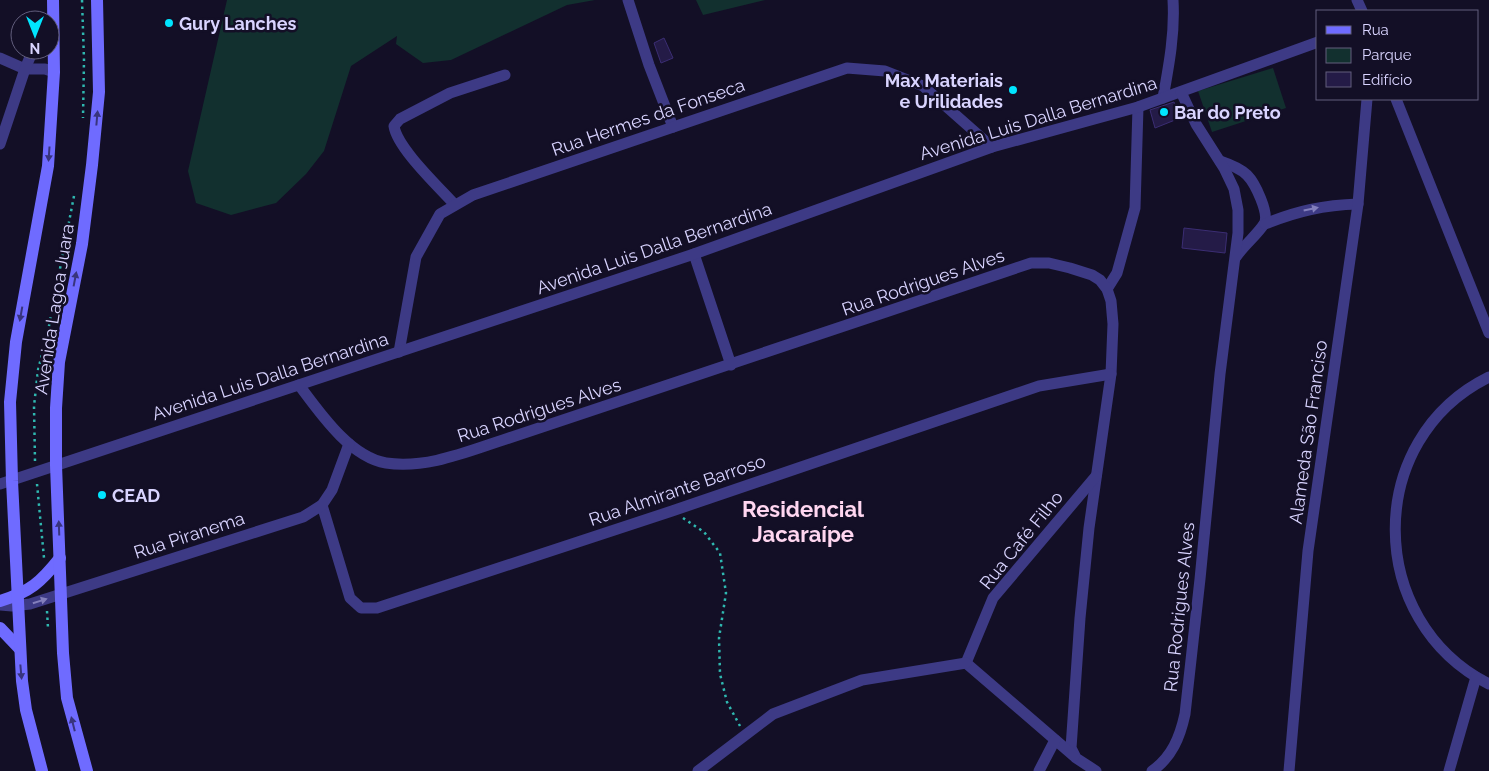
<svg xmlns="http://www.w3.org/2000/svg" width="1489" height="771" font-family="Raleway,sans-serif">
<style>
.green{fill:#12302f}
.building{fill:#241b47;stroke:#3b2d73}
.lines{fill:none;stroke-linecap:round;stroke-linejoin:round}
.path{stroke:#2fb8b0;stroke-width:2.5;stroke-dasharray:2.5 4;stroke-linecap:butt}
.street{stroke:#3d3a85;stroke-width:11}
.secondary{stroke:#6f6bff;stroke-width:12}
.oneway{fill:#38347d}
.oneway2{fill:#837fbc}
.poi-dot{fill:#00e5ff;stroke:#130f26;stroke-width:2}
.labels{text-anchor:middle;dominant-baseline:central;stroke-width:5;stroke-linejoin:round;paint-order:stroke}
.poi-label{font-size:18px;font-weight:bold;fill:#d9d4ff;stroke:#130f26;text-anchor:start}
.street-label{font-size:18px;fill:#d9d4ff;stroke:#130f26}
.district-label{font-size:22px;font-weight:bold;fill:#ffd6f0;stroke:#130f26}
</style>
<rect width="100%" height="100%" fill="#130f26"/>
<g class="green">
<polygon points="227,0 595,0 567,5 451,60 423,63 396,44 397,36 351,66 324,151 306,174 276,203 231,215 196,203 188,171"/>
<polygon points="696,0 765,0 703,15"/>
<polygon points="1273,68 1286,108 1212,132 1198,91"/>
</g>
<g class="building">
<polygon points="664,38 673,58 661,63 654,43"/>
<polygon points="1174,102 1180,118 1155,128 1150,110"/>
<polygon points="1184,228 1227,233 1225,253 1182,248"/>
</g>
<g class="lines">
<g class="path">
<polyline points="82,0 84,60 83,118"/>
<polyline points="35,461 34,406 38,370 48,331 74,196"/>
<polyline points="37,484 44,558"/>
<polyline points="683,518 704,532 720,553 726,593 719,638 720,674 727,702 740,726"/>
<polyline points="47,611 48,628"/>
</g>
<g class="street">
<polyline points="628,0 649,65 673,127"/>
<polyline points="1357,0 1362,11"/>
<polyline points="0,58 25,69 45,69 54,72"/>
<path d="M1163,98C1169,65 1175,33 1173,0"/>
<polyline points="1396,99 1489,333"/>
<polyline points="0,144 25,69 33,50"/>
<path d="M1220,161C1229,164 1240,168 1247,175C1255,183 1270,214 1264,224C1257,235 1244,245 1236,257"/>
<path d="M455,205C439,187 397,148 394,126L400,119L450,93L505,75"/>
<path d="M1265,224C1297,211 1324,205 1358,204"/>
<polyline points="694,254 731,365"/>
<polyline points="1107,289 1117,273 1135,208 1138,107"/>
<polyline points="399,352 416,257 440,214 473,195 847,68 885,71 923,86 992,147"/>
<path d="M1489,377C1363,439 1365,621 1489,684"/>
<path d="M299,385C320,413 350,457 386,463C426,469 466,452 503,440C536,429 569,418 602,407C745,360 888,311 1031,263H1049L1070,268L1092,275L1100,280L1107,289L1111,301L1113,324L1111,374L1089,528L1080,618L1071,748L1076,758L1096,771"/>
<polyline points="0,484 694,254 992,147 1138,107 1318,42"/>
<polyline points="322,505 350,598 361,608 377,608 672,511 1039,386 1111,374"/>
<polyline points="0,605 12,606 30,604 303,517 322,505 332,490 349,444"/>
<polyline points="966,663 993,598 1096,476"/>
<polyline points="966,663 1074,756"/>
<polyline points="698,771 773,714 862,680 966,663"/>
<polyline points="1039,771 1055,740"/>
<path d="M1152,771C1172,757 1180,737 1185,714L1200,579L1220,374L1238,233V210L1234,189L1224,168L1196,124L1181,92"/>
<polyline points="1289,771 1308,551 1358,204 1367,99"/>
<polyline points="1449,771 1476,677"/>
</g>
<g class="secondary">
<path d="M0,601C30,592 41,582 60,558"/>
<polyline points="0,628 20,649"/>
<polyline points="42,771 26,710 22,681 12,481 10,402 16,342 48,166 54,72 53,0"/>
<polyline points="87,771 67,698 63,653 56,465 56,408 59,362 82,244 92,165 99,92 97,0"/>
</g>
</g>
<defs><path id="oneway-solid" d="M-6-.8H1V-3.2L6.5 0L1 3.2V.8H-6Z" transform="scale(1.25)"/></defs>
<g class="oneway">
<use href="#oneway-solid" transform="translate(97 118) rotate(-85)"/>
<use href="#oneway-solid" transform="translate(49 154) rotate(94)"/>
<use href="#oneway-solid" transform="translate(75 279) rotate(-79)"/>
<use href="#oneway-solid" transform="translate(21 314) rotate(100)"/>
<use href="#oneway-solid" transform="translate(59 528) rotate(-92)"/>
<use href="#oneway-solid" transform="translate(21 672) rotate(85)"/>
<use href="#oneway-solid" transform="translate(73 724) rotate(-104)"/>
</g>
<g class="oneway2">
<use href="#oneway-solid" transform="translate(1311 209) rotate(-12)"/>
<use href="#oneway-solid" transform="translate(40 601) rotate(-17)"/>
</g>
<g class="poi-dot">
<circle cx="169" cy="23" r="5"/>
<circle cx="1013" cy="90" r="5"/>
<circle cx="1164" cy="112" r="5"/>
<circle cx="102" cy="495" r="5"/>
</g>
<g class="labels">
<g class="poi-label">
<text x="179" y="23">Gury Lanches</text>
<text x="1003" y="80" text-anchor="end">Max Materiais<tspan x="1003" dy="21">e Urilidades</tspan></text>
<text x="1174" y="112">Bar do Preto</text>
<text x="112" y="495">CEAD</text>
</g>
<g class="street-label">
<text transform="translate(648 117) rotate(-19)">Rua Hermes da Fonseca</text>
<text transform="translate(1038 118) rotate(-17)">Avenida Luis Dalla Bernardina</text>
<text transform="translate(654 248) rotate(-19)">Avenida Luis Dalla Bernardina</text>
<text transform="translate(923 282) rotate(-19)">Rua Rodrigues Alves</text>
<text transform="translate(54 309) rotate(-81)">Avenida Lagoa Juara</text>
<text transform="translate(270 376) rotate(-18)">Avenida Luis Dalla Bernardina</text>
<text transform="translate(539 410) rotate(-18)">Rua Rodrigues Alves</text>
<text transform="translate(1308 432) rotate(-82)">Alameda São Franciso</text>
<text transform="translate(677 490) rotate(-19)">Rua Almirante Barroso</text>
<text transform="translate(189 535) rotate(-18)">Rua Piranema</text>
<text transform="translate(1021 540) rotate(-51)">Rua Café Filho</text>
<text transform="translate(1179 607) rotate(-84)">Rua Rodrigues Alves</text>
</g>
<g class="district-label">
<text x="803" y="509">Residencial<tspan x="803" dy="25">Jacaraípe</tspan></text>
</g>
</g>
<rect x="1316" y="10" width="162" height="90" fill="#130f26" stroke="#625e7d"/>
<rect x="1326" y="26" width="25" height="8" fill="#6f6bff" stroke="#625e7d"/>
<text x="1362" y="35" font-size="15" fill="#d9d4ff">Rua</text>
<rect x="1326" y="48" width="25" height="15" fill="#12302f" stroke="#625e7d"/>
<text x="1362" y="60" font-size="15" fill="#d9d4ff">Parque</text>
<rect x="1326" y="72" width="25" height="15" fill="#241b47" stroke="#625e7d"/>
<text x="1362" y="85" font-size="15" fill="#d9d4ff">Edifício</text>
<g transform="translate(35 35) rotate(180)"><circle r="24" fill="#130f26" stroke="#625e7d"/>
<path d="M0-4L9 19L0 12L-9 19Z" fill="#00e5ff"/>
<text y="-8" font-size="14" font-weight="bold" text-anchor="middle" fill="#d9d4ff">N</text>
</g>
</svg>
